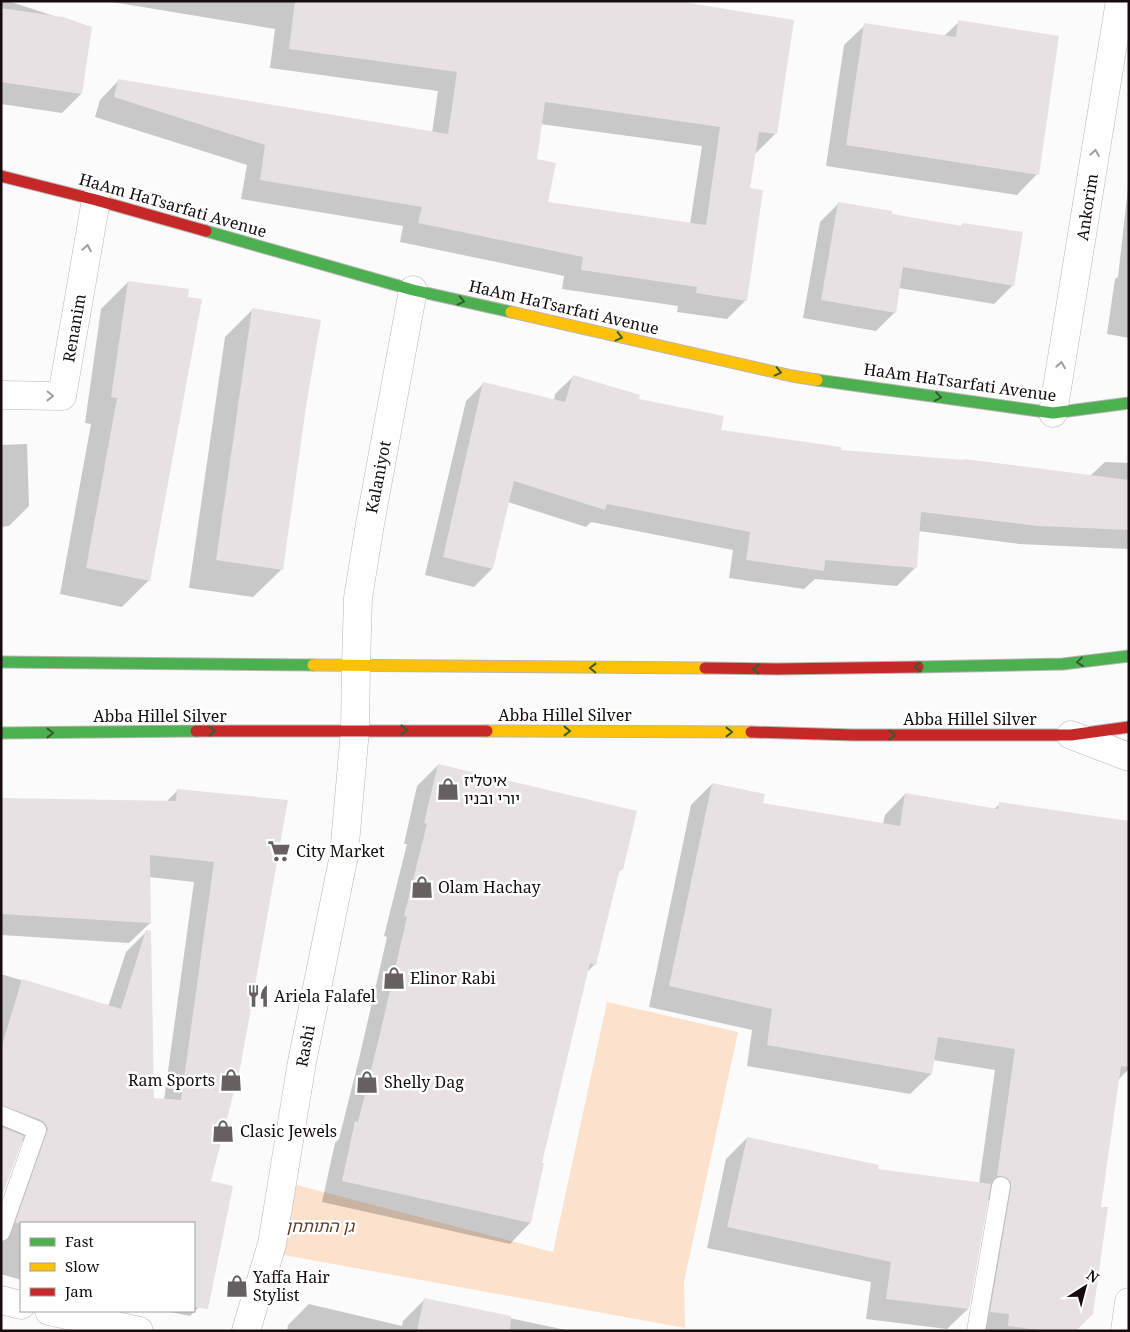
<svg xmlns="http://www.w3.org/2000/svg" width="1130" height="1332" font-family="'Noto Serif','Noto Sans Hebrew',serif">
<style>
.green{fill:#fce1cc}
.shadow{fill:#0003;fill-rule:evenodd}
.building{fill:#e7e1e3;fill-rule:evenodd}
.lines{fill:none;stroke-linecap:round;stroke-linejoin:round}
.lane-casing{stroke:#bab4b4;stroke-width:19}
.street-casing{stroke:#bab4b4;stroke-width:29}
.fast-casing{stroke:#bab4b4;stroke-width:13}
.slow-casing{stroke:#bab4b4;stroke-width:13}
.jam-casing{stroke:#bab4b4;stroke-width:13}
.lane{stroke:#fefefe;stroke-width:18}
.street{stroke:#fefefe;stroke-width:28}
.fast{stroke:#4caf50;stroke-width:11}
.slow{stroke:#ffc107;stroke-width:11}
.jam{stroke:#c62828;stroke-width:11}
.oneway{stroke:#a29d9d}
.oneway2{stroke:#325e2e}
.labels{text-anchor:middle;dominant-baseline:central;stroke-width:5;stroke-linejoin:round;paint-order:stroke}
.street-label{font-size:16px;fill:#170c0c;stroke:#fff}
.poi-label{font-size:16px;fill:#170c0c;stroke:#fff;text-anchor:start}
.park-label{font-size:16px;font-style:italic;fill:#5c3a1e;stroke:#fff}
</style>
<rect width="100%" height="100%" fill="#fbfbfb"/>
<polygon class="green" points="607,1002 738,1032 684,1282 685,1328 278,1254 293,1184 553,1252"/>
<g class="shadow">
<polygon points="1,1 8,1 91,28 81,94 62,113 1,104"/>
<path d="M106,1H680V3L793,21L775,134L756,153H754L748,189L746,300L727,319L677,312L678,306L562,289L564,276L400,242L403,226L241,199L247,165L95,117L100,100L119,80L432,133L438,91L270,68L275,29ZM540,124L702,146L690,224L547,203L536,160Z"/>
<polygon points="959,22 1037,174 1017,195 826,166 844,45 865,25 944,36"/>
<polygon points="1128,188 1129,188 1129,338 1107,334 1115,279 1118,277"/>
<polygon points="838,204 890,215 960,227 963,224 1013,285 994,304 899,288 895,312 876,331 803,318 820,222"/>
<polygon points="128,282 149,580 122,607 60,594 91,424 85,423 101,309"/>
<polygon points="253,309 306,400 282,569 253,597 189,588 225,337"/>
<polygon points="574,376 720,431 839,451 1090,476 1105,462 1129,463 1129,549 1019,544 918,531 915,568 897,586 815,579 804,589 729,578 733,550 591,522 586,527 508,502 492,569 474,587 425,575 466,401 484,383 554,401 555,394"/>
<polygon points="27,444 29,506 9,526 1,527 1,445"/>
<polygon points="438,765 622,869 618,872 595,964 586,973 541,1164 543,1164 530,1223 510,1244 322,1202 335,1143 339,1139 359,1059 387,937 384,936 407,844 404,844 417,786"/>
<polygon points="712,784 762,804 883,824 885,815 905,794 994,809 1000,804 1129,823 1129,1069 1118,1080 1075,1331 970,1331 990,1203 987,1198 968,1309 947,1329 866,1319 871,1282 707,1248 726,1159 747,1138 876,1170 979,1184 995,1070 933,1060 931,1074 910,1094 747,1066 752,1030 649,1007 691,805"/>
<polygon points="178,790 286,801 209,1182 210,1296 190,1316 165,1311 194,1311 194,1223 21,1223 21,1280 1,1274 1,1227 26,1144 21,1140 1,1196 1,974 108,1007 126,952 146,932 153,1099 164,1100 194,882 149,877 150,923 129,943 1,935 1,799 166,802"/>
<polygon points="424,1300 566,1330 566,1331 287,1331 288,1325 309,1304 402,1326 403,1321"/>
</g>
<g class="building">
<path d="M295,1H677L794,20L777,134L759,132L750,188L763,190L747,301L696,293L697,287L581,270L583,257L418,223L422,207L260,180L265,145L114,97L118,79L448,134L457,72L289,49ZM545,102L720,127L706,225L548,202L556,163L537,159Z"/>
<polygon points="1,8 63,17 92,27 82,94 1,82"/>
<polygon points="958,20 1059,36 1039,175 846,145 864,23 956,37"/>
<polygon points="838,202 892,211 892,214 962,226 963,223 1023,232 1014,286 903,267 896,313 821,300"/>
<polygon points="128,281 189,289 188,297 202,299 150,581 86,568 117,398 111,397"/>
<polygon points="252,308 321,320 307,400 283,570 216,560"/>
<polygon points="573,375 640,395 639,399 724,416 721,430 841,447 841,450 964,460 964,459 1129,480 1129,530 1038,526 921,512 917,568 825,560 824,571 746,560 750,532 607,504 605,510 514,481 493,569 443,557 483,382 565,402"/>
<polygon points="438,764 637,811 623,870 620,869 596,965 590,963 542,1163 544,1163 531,1223 342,1181 355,1121 358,1122 379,1038 407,917 404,916 427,824 424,823"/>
<polygon points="712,783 765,794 763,803 900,826 905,793 998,809 999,802 1129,821 1129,1067 1121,1066 1101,1207 1108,1207 1093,1314 1076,1331 1045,1331 1008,1326 1009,1314 990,1312 1011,1188 1011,1182 1007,1178 1002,1176 997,1176 1015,1049 938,1037 932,1074 767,1045 772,1009 669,986"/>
<polygon points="177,789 288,800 241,1064 211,1181 233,1186 208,1309 194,1307 194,1223 15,1223 48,1129 46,1124 41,1120 1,1105 1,1049 22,979 121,1009 146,930 151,931 154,1098 181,1100 214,862 150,855 151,923 1,914 1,798 176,801"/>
<polygon points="1,1127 24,1136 1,1199"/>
<polygon points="747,1137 879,1165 878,1169 991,1184 969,1309 886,1299 891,1262 727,1227"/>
<polygon points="424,1298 511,1316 510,1331 417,1331"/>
</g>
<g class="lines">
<defs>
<g id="lane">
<polyline points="1,1115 37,1130 1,1232"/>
<polyline points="976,1331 1001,1186"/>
</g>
<g id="street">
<polyline points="1,395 62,396 96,200"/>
<polyline points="1053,413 1120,1"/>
<polyline points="1071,735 1129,757"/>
<polyline points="1,1300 21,1305"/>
<polyline points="49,1311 139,1331"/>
<polyline points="246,1331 272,1244 302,1062 344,855 355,730 356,665 358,598 370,524 413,290"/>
<polyline points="1125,1331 1129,1302"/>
</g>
<g id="fast">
<polyline points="206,231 413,290 511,312"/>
<polyline points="817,380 1053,413 1129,403"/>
<polyline points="1,662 313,665"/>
<polyline points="918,667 1063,664 1129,656"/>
<polyline points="1,733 196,731"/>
</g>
<g id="slow">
<polyline points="511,312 792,376 817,380"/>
<polyline points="313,665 705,668"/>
<polyline points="487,731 751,732"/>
</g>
<g id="jam">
<polyline points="1,176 96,200 206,231"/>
<polyline points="705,668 776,669 918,667"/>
<polyline points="196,731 487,731"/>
<polyline points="751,732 853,735 1071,735 1129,727"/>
</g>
</defs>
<use href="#lane" class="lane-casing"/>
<use href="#street" class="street-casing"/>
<use href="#fast" class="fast-casing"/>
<use href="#slow" class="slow-casing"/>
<use href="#jam" class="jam-casing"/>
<use href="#lane" class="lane"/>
<use href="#street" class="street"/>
<use href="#fast" class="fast"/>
<use href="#slow" class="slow"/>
<use href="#jam" class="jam"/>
</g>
<defs><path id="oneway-chevron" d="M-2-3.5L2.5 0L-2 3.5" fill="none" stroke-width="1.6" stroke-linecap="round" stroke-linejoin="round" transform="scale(1.25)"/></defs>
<g class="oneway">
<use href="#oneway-chevron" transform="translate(1095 153) rotate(-81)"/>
<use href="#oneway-chevron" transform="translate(87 248) rotate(-80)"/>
<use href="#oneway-chevron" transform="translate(1061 365) rotate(-81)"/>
<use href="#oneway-chevron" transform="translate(50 396) rotate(1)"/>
</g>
<g class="oneway2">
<use href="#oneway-chevron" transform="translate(461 301) rotate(13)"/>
<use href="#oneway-chevron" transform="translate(619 337) rotate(13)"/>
<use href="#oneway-chevron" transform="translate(778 372) rotate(13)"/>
<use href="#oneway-chevron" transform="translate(938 397) rotate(8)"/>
<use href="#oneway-chevron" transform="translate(1080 662) rotate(173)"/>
<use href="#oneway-chevron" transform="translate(918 667) rotate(179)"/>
<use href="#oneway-chevron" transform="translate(593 668) rotate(-179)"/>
<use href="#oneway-chevron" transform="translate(756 669) rotate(-179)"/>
<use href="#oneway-chevron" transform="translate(404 730)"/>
<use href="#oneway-chevron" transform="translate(212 731)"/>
<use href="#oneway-chevron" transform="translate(567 731)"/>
<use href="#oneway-chevron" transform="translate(729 732)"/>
<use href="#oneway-chevron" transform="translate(50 733)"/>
<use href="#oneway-chevron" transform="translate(892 735)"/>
</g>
<defs>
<symbol id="shop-bare" viewBox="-9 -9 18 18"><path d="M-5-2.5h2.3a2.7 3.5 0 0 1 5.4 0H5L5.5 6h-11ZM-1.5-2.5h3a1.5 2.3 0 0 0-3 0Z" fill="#676060" stroke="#fff" stroke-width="2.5" paint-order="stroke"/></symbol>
<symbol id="supermarket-bare" viewBox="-9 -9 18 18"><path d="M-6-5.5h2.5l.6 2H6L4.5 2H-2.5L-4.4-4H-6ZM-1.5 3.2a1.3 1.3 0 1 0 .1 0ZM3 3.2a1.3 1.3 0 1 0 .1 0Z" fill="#676060" stroke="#fff" stroke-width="2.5" paint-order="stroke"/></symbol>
<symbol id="restaurant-bare" viewBox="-9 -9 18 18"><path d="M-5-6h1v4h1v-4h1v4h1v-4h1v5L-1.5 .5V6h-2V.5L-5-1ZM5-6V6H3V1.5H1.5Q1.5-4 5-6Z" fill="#676060" stroke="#fff" stroke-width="2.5" paint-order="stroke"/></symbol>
</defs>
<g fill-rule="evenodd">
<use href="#shop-bare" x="432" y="773" width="32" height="32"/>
<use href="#supermarket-bare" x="263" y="835" width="32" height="32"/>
<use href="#shop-bare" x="406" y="871" width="32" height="32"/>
<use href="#shop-bare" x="378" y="962" width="32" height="32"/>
<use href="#restaurant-bare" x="242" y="980" width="32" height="32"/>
<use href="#shop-bare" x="215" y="1064" width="32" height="32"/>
<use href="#shop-bare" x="351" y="1066" width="32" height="32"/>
<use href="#shop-bare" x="207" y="1115" width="32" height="32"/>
<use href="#shop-bare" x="221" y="1270" width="32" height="32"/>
</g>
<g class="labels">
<g class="street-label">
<text transform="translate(173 205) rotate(16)">HaAm HaTsarfati Avenue</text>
<text transform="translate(1087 207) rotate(-81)">Ankorim</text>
<text transform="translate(564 307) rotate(13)">HaAm HaTsarfati Avenue</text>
<text transform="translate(74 328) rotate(-80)">Renanim</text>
<text transform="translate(960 382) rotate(8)">HaAm HaTsarfati Avenue</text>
<text transform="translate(378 477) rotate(-79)">Kalaniyot</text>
<text x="565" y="715">Abba Hillel Silver</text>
<text x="160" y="716">Abba Hillel Silver</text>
<text x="970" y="719">Abba Hillel Silver</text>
<text transform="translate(305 1046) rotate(-79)">Rashi</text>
</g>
<g class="poi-label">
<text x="464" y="780">איטליז<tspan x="464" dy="18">יורי ובניו</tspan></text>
<text x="296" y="851">City Market</text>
<text x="438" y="887">Olam Hachay</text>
<text x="410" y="978">Elinor Rabi</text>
<text x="274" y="996">Ariela Falafel</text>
<text x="215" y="1080" text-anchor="end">Ram Sports</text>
<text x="384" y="1082">Shelly Dag</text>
<text x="240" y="1131">Clasic Jewels</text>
<text x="253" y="1277">Yaffa Hair<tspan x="253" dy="18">Stylist</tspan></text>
</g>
<g class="park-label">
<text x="320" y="1226">גן התותחן</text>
</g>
</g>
<rect width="1130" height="1332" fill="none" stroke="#170c0c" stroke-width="5"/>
<rect x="20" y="1222" width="175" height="90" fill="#ffffff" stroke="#a29e9e"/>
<rect x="30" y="1238" width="25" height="8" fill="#4caf50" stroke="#a29e9e"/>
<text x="65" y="1247" font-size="15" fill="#170c0c">Fast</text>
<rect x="30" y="1263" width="25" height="8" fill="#ffc107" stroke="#a29e9e"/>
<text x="65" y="1272" font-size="15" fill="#170c0c">Slow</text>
<rect x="30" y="1288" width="25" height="8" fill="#c62828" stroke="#a29e9e"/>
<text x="65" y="1297" font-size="15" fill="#170c0c">Jam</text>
<g transform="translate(1085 1287) rotate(36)" stroke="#ffffff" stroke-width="4" paint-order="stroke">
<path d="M0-4L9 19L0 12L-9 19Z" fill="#170c0c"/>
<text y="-8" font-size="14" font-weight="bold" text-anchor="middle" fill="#170c0c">N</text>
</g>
</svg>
